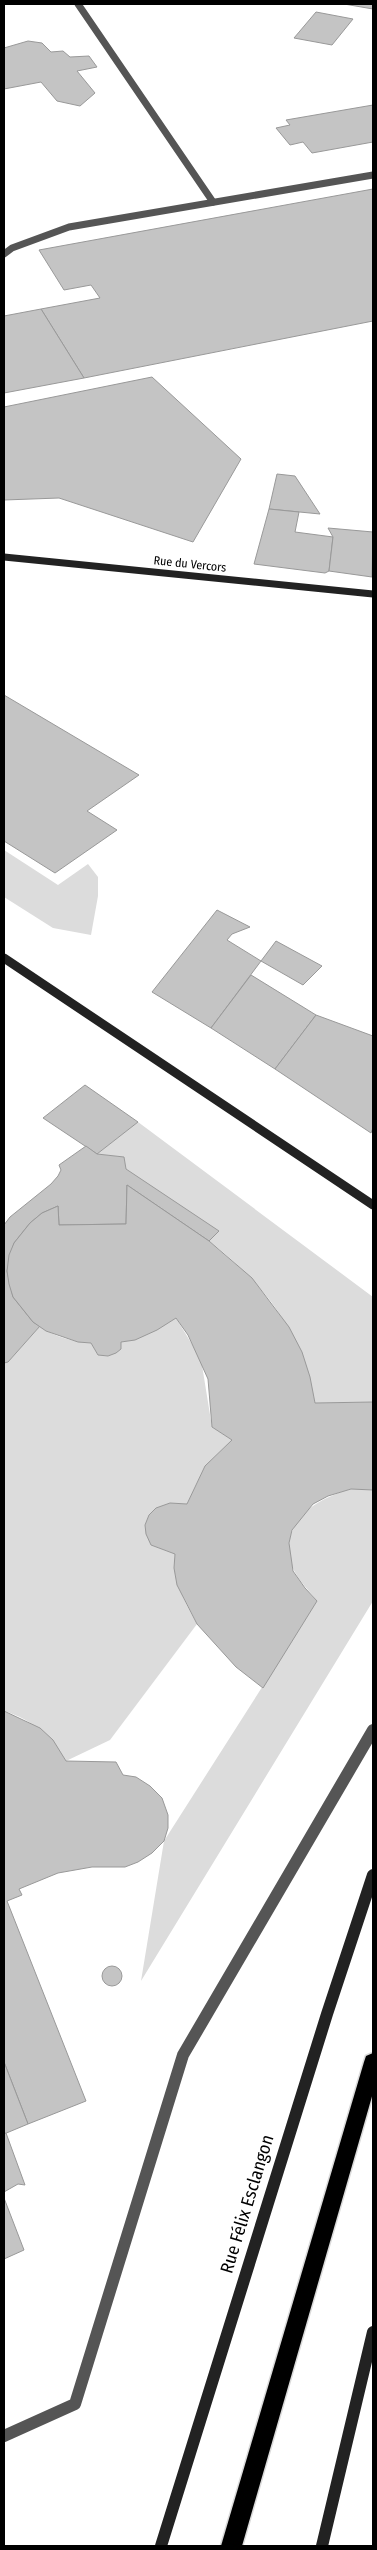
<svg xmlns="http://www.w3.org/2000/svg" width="377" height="2550" font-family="'Fira Sans Condensed',sans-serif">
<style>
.green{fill:#dcdcdc}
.building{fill:#c4c4c4;stroke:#999}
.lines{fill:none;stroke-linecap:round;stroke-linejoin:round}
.highway-casing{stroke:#dbdbdb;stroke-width:3}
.lane-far1{stroke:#555;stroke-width:7}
.lane{stroke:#555;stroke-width:12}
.secondary-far2{stroke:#222;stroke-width:7}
.secondary-far1{stroke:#222;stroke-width:9}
.secondary{stroke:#222;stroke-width:12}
.highway{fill:#000;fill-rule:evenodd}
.labels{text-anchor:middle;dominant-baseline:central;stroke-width:4;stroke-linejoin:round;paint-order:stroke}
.far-street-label{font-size:12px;fill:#000;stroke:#fff}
.near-street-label{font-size:18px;fill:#000;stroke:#fff}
</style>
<rect width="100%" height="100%" fill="#fff"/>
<g class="green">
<polygon points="4,850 58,885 88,864 98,877 98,896 91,935 53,928 4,897"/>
<path d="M138,1122L373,1297V1402L315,1403C302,1332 265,1285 209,1241L219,1231L126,1169L124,1157L97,1154Z"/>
<path d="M176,1318L201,1359L212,1427L232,1440L205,1466L187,1504C167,1503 154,1505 145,1525L151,1545L175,1554C172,1582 185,1601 197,1624L110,1740L66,1761C50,1736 33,1720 4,1711V1363L8,1362L40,1326C54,1337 74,1342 91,1343L98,1355L108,1356L121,1349V1342C142,1339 158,1329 176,1318Z"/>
<path d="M351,1489L373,1490V1601L141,1981L164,1841L317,1601C307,1588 292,1574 290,1558C283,1518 319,1498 351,1489Z"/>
</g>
<g class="building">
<polygon points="344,4 373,4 373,9"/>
<polygon points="316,12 353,19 332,45 294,38"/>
<polygon points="28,41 42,43 51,52 63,51 70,57 89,56 97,67 77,71 95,93 80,106 57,101 41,82 4,89 4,48"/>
<polygon points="373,105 373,142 312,153 303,142 290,145 276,128 290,125 286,120"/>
<polygon points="373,189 373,321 84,378 41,309 100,298 91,285 64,290 39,250"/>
<polygon points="41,309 84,378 4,393 4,316"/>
<polygon points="152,377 241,459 193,542 59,498 4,500 4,407"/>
<polygon points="277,474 295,476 320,514 269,509"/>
<polygon points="269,509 299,512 295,532 333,537 329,571 325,573 254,564"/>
<polygon points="328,528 373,532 372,577 329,571 333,537"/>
<polygon points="4,695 139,775 87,811 117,830 55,873 4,841"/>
<polygon points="217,910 250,927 232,934 227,940 261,961 211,1028 152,992"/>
<polygon points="276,941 322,966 303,985 261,961"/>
<polygon points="251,975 316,1015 275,1069 211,1028"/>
<polygon points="316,1015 373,1036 373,1128 371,1133 275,1069"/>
<polygon points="85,1085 138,1122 97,1154 43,1118"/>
<polygon points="86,1146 97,1154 124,1157 126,1169 219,1231 209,1241 127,1185 126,1224 59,1225 58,1206 42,1213 30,1223 14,1243 7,1271 13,1297 33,1322 40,1326 8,1362 4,1363 4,1225 10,1217 51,1184 58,1176 61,1170 59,1165"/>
<polygon points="127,1185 209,1241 252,1278 289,1327 302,1352 310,1377 315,1403 373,1402 373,1490 351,1489 328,1496 313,1504 292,1530 289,1543 293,1571 305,1588 317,1601 263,1688 236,1667 197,1624 177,1585 174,1568 175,1554 151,1545 146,1534 145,1525 149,1515 156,1508 170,1503 187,1504 205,1466 232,1440 212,1427 208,1379 188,1335 176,1318 157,1330 135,1340 121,1342 121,1349 116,1353 108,1356 98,1355 91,1343 78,1342 46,1331 33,1322 13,1297 9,1284 7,1271 9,1255 14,1243 30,1223 42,1213 58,1206 59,1225 126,1224"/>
<polygon points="4,1711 40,1728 53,1740 66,1761 116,1762 123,1775 136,1777 150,1786 162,1798 168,1815 168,1828 164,1841 152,1853 138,1862 125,1867 92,1867 58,1873 19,1889 22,1895 7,1901 86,2101 28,2124 4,2062"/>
<circle cx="112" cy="1976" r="10"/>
<polygon points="4,2062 28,2124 4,2134"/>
<polygon points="6,2133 25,2185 18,2184 4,2192 4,2134"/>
<polygon points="4,2198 24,2250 4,2259"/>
</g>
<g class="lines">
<defs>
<polygon id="highway" points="373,2053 373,2093 242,2546 221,2546 364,2062 366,2056"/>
</defs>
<use href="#highway" class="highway-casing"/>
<g class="lane-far1">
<polyline points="78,4 213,202"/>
<polyline points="4,254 12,248 69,227 373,175"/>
</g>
<polyline class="lane" points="4,2436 75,2404 183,2055 373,1730"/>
<polyline class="secondary-far2" points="4,557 373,594"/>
<polyline class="secondary-far1" points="4,958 373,1205"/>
<g class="secondary">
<polyline points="161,2546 327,2014 373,1875"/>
<polyline points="322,2546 373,2332"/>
</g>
<use href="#highway" class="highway"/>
</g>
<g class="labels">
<g class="far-street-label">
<text transform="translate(190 564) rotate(6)">Rue du Vercors</text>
</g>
<g class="near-street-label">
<text transform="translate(247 2204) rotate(-73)">Rue Félix Esclangon</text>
</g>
</g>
<rect width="377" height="2550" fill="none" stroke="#000000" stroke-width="10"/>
</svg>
